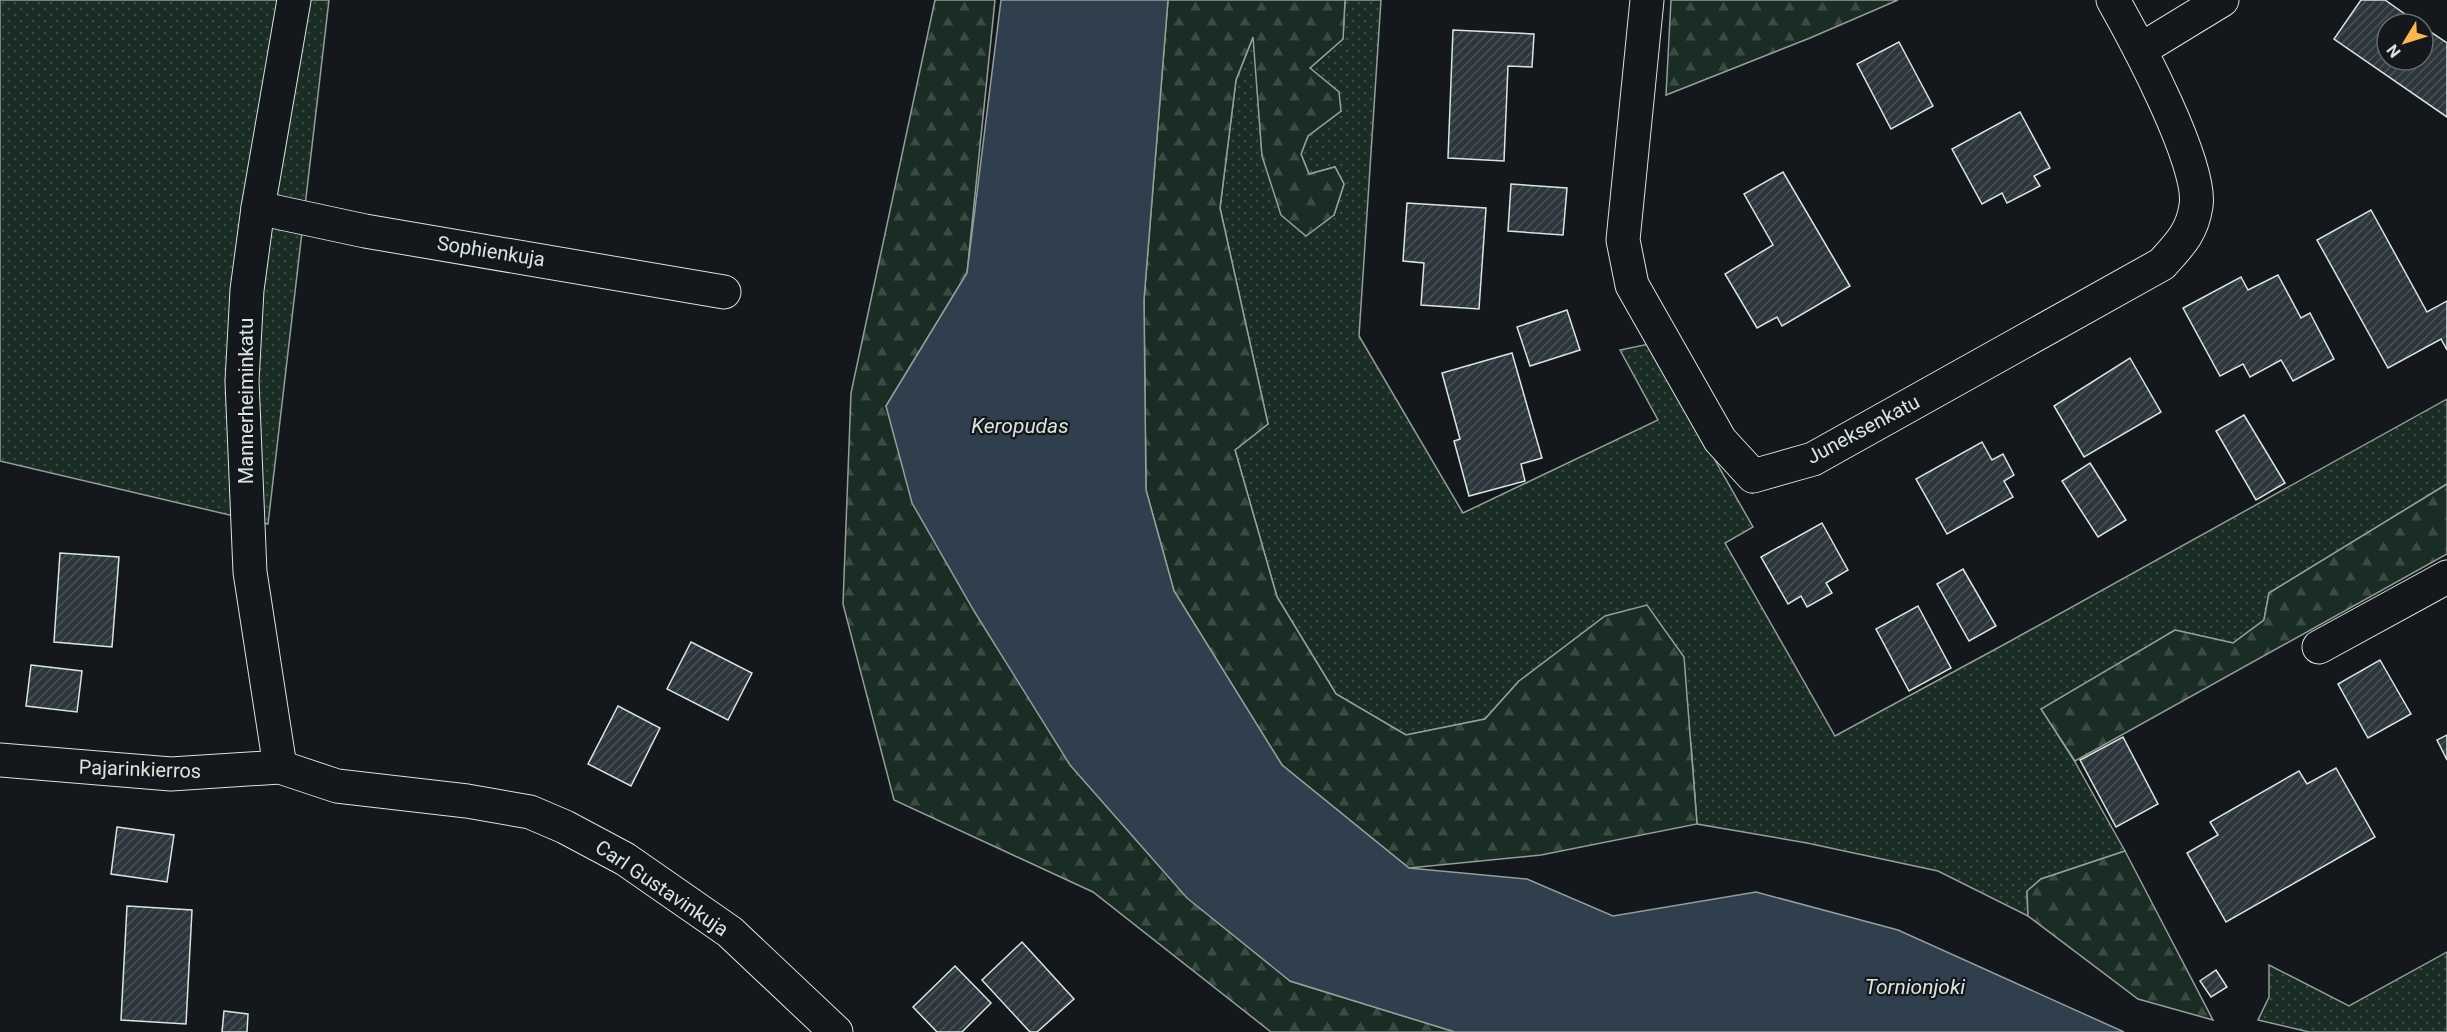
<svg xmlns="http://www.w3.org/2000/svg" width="2447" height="1032" font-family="Roboto,sans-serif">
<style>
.grass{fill:url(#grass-dots);stroke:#939e99;stroke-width:1.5}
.forest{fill:url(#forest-firs);stroke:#939e99;stroke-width:1.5}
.water{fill:#2f3f4d;stroke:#939e99;stroke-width:1.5}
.building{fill:url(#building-hatch);stroke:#d8e6dc;stroke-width:1.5}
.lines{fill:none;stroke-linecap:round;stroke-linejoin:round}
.street-casing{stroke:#d8e6dc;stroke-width:35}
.street{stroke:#14181c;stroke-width:33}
.labels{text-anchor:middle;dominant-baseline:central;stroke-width:4.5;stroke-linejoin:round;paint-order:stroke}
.street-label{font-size:20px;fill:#d8e6dc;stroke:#14181c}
.water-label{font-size:21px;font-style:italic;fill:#d8e6dc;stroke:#14181c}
</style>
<defs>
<pattern id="grass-dots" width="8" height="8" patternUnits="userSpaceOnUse" patternTransform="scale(1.5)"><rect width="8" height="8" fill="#1a2d24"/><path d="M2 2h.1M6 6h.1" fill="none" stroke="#3b4b43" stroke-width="1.8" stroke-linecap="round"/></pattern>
<pattern id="forest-firs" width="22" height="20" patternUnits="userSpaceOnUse" patternTransform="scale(1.5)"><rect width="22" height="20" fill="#1a2d24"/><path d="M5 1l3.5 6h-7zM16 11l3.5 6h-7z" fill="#3b4b43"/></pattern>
<pattern id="building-hatch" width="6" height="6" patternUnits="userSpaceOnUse" patternTransform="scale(1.5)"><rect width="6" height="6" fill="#2c363c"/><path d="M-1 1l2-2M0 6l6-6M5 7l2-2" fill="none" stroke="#4a5358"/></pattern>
</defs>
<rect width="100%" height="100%" fill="#14181c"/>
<g class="grass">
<polygon points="0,0 329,0 268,524 0,461"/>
<polygon points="1345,0 1381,0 1359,336 1463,513 1658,420 1620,350 1649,344 1753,527 1725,543 1835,736 2005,644 2447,399 2447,484 2269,593 2264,620 2233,643 2175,630 2042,710 2075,762 2125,851 2041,879 2027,892 2028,916 1938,871 1807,843 1697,824 1691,743 1519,681 1485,719 1406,735 1336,694 1277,597 1235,450 1268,424 1220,208 1236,80 1254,35 1262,156 1334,215 1344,184 1335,167 1309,174 1301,154 1308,136 1341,111 1310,68 1343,39"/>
<polygon points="2447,952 2447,1032 2309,1032 2258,1020 2269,997 2269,965 2349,1006"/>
</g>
<g class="forest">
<polygon points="935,0 995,0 967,273 886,406 1290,981 1455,1032 1271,1032 1093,892 894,800 843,604 851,393"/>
<polygon points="1168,0 1345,0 1343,39 1310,68 1339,92 1341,111 1308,136 1301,154 1309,174 1335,167 1344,184 1334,215 1306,236 1281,215 1262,156 1253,37 1236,80 1220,208 1268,424 1235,450 1277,597 1336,694 1406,735 1485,719 1519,681 1605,616 1647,605 1684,657 1697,824 1541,855 1409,868 1282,765 1174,591 1146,490 1144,300"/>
<polygon points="1671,0 1898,0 1810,38 1666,95"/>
<polygon points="2447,484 2447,554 2075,761 2041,709 2175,630 2233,643 2264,620 2269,593"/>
<polygon points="2125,851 2213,1020 2138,999 2028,916 2027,891 2041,879"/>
</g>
<polygon class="water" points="1001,0 1168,0 1144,300 1146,490 1174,591 1282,765 1409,868 1527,879 1613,916 1756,892 1898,930 2124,1032 1455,1032 1290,981 1187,898 1070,765 974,611 912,503 886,406 967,273"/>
<g class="building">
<polygon points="2361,0 2385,0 2419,24 2387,24 2387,60 2423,60 2423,27 2447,43 2447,117 2334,39"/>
<polygon points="1453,30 1534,34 1532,67 1508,66 1504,161 1448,158"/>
<polygon points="1899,42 1933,106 1891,129 1857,64"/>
<polygon points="2020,112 2050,168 2034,176 2040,186 2007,203 2002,193 1982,204 1952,149"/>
<polygon points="1783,172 1850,286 1782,326 1777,317 1757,328 1725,274 1773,245 1744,194"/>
<polygon points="1511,184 1567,188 1563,235 1508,231"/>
<polygon points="1407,203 1486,208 1479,309 1421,305 1424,263 1403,261"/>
<polygon points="2371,210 2427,312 2447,301 2447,350 2441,339 2388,368 2317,240"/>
<polygon points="2278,275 2301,318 2310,313 2334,359 2293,381 2281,360 2250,377 2243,364 2220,376 2183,308 2241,277 2248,290"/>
<polygon points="1567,310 1580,350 1530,366 1517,327"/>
<polygon points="1512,353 1542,458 1521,464 1525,481 1469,496 1454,441 1460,439 1442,373"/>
<polygon points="2130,358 2161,412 2084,457 2054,406"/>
<polygon points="2244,415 2285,483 2256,500 2216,431"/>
<polygon points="1982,442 1992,460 2003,454 2014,475 2004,481 2013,497 1947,534 1916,479"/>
<polygon points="2090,463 2126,520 2098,537 2062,481"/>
<polygon points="1822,523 1848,570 1826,583 1832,593 1807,607 1801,596 1788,604 1761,557"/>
<polygon points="60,553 119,557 112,647 54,642"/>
<polygon points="1963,569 1996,626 1969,641 1937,584"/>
<polygon points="1918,606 1951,668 1909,691 1876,629"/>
<polygon points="691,642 752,673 728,720 667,689"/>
<polygon points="2380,660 2411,714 2368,738 2338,684"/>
<polygon points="31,665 82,671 77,712 26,706"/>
<polygon points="618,706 660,728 631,786 588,764"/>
<polygon points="2447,735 2447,760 2437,740"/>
<polygon points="2123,737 2158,804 2116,827 2080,760"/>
<polygon points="2336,768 2375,837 2226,922 2187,853 2218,835 2210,822 2299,771 2307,784"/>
<polygon points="117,827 174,835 167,882 111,874"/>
<polygon points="127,906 192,910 186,1024 121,1020"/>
<polygon points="1022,942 1074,999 1037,1032 1030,1032 982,980"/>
<polygon points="955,966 991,1003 962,1032 937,1032 913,1007"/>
<polygon points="2216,970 2227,987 2211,997 2200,981"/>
<polygon points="224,1011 248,1014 247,1032 222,1032"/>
</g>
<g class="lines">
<defs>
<g id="street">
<path d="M1647,0L1623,240L1632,285L1720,440L1753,476L1813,459L2162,264C2179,245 2192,233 2196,206C2203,165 2135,39 2113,0"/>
<polyline points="2140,50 2222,0"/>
<polyline points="258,208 365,231 724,292"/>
<polyline points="2319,647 2447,577"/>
<polyline points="0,760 171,774 280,767 337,786 467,801 530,812 565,827 625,859 730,932 836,1032"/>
<polyline points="280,767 250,572 242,381 247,290 258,208 294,0"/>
</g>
</defs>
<use href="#street" class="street-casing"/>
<use href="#street" class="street"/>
</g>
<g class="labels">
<g class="street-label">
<text transform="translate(491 251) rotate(9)">Sophienkuja</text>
<text transform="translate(246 401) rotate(-90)">Mannerheiminkatu</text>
<text transform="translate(1863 429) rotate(-28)">Juneksenkatu</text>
<text transform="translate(140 769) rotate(2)">Pajarinkierros</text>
<text transform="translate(662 888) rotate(34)">Carl Gustavinkuja</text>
</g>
<g class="water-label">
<text x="1020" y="426">Keropudas</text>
<text x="1915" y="987">Tornionjoki</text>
</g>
</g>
<g transform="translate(2405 42) rotate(232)"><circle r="28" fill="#14181c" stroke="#626a69" stroke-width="1.5"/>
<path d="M0-4.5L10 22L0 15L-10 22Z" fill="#ffb74d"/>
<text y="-9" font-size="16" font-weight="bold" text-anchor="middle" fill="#d8e6dc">N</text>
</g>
</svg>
